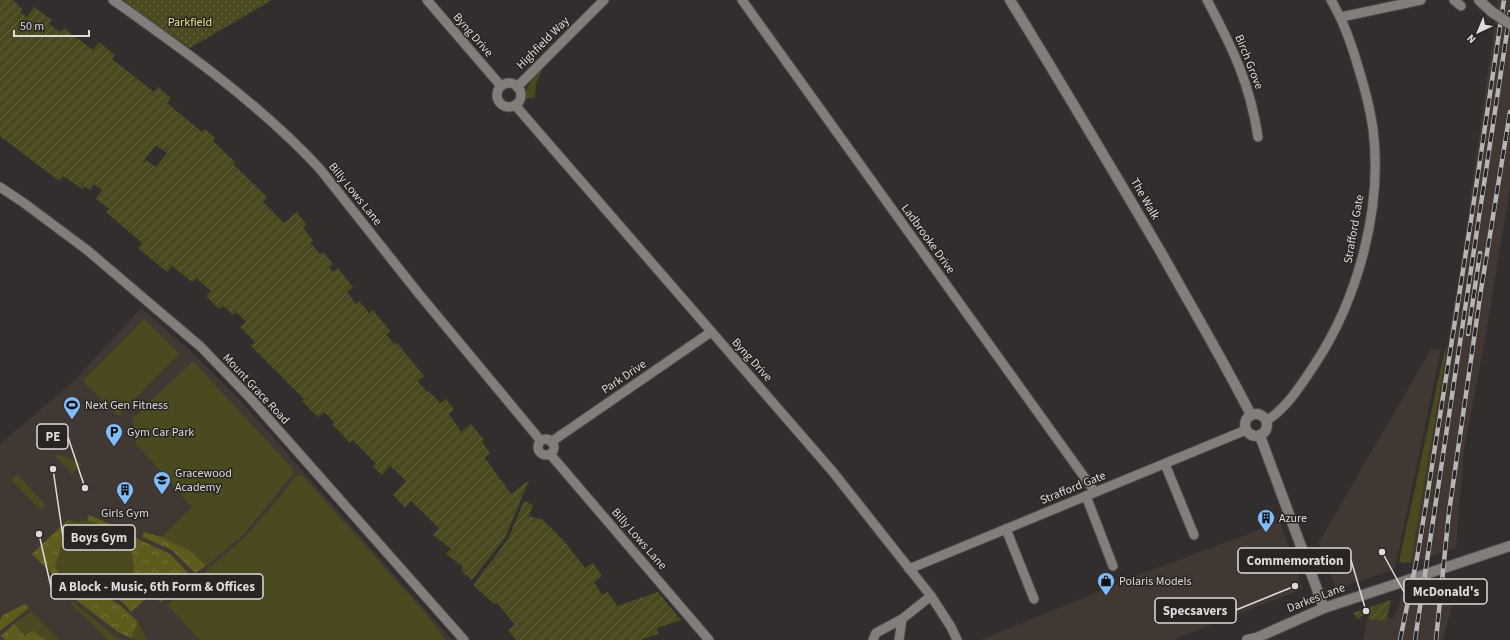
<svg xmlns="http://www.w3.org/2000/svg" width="1510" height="640" font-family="'Source Sans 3',sans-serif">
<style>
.built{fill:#413733}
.grass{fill:#4b4920}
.forest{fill:url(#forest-crowns)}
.park{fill:url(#park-dots)}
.garden{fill:url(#garden-furrows);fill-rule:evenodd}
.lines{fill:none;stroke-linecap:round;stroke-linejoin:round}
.street-casing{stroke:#4d4948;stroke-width:11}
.secondary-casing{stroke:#4d4948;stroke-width:12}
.street{stroke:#837e7c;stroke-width:9}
.secondary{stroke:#837e7c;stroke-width:10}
.rail-casing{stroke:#b7b4b3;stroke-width:4.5}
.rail{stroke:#292523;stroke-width:3;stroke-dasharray:9;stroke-linecap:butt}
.secondary-bridge-casing{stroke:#4d4948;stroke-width:12;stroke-linecap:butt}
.secondary-bridge{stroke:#837e7c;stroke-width:10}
.labels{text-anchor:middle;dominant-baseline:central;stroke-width:3;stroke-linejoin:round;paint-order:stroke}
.park-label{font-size:12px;fill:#eae489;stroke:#292523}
.street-label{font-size:12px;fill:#dedbda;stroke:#292523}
.poi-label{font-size:12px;fill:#dedbda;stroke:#292523;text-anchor:start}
.leader{fill:none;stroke:#dedbda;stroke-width:1.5}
.callout-dot{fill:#dedbda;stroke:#292523;stroke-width:1.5}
.callout{fill:#292523;stroke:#dedbda;stroke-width:1.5}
.callout-label{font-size:13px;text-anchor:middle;font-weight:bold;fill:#dedbda}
</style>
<defs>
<pattern id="forest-crowns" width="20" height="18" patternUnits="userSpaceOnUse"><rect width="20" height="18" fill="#5f5b1c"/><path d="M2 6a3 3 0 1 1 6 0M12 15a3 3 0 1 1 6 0" fill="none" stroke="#76723c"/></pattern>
<pattern id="park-dots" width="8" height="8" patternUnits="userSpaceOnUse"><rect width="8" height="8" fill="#4b4920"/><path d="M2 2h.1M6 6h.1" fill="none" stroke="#646340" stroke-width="1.8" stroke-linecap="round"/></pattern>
<pattern id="garden-furrows" width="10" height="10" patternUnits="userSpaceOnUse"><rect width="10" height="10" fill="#4b4920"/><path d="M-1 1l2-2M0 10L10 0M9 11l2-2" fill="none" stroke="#646340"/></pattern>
</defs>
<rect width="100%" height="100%" fill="#322e2d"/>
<g class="built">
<polygon points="1498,0 1510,0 1510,187 1485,339 1464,450 1456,548 1411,563 1463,250"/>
<polygon points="141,308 193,353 240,400 452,640 0,640 0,444 72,383"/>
<polygon points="1431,349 1441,349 1396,564 1393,570 1336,589 1319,542"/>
<polygon points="1280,522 1303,589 1172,640 981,640 1141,574"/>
<polygon points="1459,577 1443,640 1363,640 1368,615 1394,618 1403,594"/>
</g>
<g class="grass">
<path d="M539,71H542L536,83L535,97L524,100C526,87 530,80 539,71Z"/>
<polygon points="144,319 180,354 118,416 83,381"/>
<polygon points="1447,348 1411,563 1407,562 1405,563 1399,562 1444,353"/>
<polygon points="193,361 292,468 293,474 243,535 206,566 189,550 161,537 192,507 136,444 133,418"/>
<polygon points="57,454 81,463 81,466 72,474 55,456"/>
<polygon points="16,475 18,475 46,505 40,510 11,480"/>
<polygon points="302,475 426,614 446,640 200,640 167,605 245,537 280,497 296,476"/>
<polygon points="69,519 77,522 87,520 122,533 131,543 134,572 125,586 96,579 87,584 59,574 55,567"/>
<polygon points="72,601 117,638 123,640 108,640 70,603"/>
<polygon points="31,611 59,640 47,640 40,635 25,636 14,624"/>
<polygon points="138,622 147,640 136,640 131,638"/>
</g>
<g class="forest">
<path d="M89,515L119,528L144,542L170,554L192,577L161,602L152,593L131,612C116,591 93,588 70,592L32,554L69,519L55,567L59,574L86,584L96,579L124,586V577L134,572L131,542L122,533L87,520Z"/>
<polygon points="144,532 161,537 189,550 206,566 195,573 172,550 142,537"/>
<polygon points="83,594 102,595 120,605 138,622 131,638 118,632 76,600 76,595"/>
<polygon points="25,604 29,608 0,631 0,619 5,614"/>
<polygon points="14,624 25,636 32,631 47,640 5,640 1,636"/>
</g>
<polygon class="park" points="122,0 272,0 190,48"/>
<g class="garden">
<path d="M0,0H13L22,9L20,12L27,17L34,7L52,20L49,24L60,32L64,28L93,50L99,42L115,55L112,59L154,92L158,87L171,98L167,103L202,132L205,129L215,138L213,141L235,162L233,164L267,197L263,202L284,223L297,212L306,224L303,227L313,241L310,243L320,254L323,252L333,264L329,267L333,272L338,268L353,287L347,292L356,304L359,301L369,313L373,310L390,331L386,334L395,345L397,343L424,376L418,381L427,392L429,391L440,403L446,399L454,409L449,414L461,432L471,424L484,440L482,442L490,453L485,458L511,494L529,480L505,538L472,580L461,571L463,567L446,554L451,549L433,535L439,528L411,501L405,508L393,495L406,481L390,466L382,475L373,467L376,464L353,440L350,443L332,424L334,422L324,412L318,417L302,401L304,399L251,346L255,342L240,327L246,322L236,312L233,315L223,306L219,309L206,296L211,291L196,278L192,282L172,266L167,272L138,248L142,243L106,212L109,209L96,199L102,190L94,184L90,190L84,186L82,189L63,176L59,181L0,136ZM156,145L167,153L156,167L146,160L144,163L143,162Z"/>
<polygon points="524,501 533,505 529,516 543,520 565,542 585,568 593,563 602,576 594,582 602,595 608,592 617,606 658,592 681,620 657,628 658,634 640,640 516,640 508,630 515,625 497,603 494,604 473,585 508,539"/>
<polygon points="1391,600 1386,621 1369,619 1370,614 1367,613 1358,619 1353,613"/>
</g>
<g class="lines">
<defs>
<g id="street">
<path d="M113,0C185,51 260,104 320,169L419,294L541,441"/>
<polyline points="427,0 501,86"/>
<polyline points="742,0 1095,492"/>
<path d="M1207,0C1232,47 1250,83 1258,137"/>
<polyline points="1454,0 1461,6"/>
<polyline points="1341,17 1421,0"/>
<circle cx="509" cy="95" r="12"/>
<polyline points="517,87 604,0"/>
<polyline points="515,105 833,472 931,596 951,627 957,640"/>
<polyline points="0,187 24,203 87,250 201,347 251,399 464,640"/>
<path d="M1266,421C1287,408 1301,385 1315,364C1358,299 1383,207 1373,129C1370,108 1365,89 1359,70C1352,45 1344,22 1331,0"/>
<circle cx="546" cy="447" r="8"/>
<polyline points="551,442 711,332"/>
<polyline points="550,454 709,640"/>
<polyline points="1165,464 1194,535"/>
<polyline points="1086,496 1113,566"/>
<polyline points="1006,529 1034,599"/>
<polyline points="909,569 1246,430"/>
<polyline points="873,640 876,633 902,619 931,596"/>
<polyline points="899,640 902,619"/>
</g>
<g id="secondary">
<path d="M1010,0C1062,84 1112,169 1162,254C1192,308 1223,360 1251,415"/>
<polyline points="1479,0 1492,12"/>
<circle cx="1256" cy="425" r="11"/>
<polyline points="1260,436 1324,608"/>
<polyline points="1247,640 1256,638 1324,608 1510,546"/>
</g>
</defs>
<use href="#street" class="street-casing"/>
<use href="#secondary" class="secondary-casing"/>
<use href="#street" class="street"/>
<use href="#secondary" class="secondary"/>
<defs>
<g id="rail">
<polyline points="1468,334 1480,253"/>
<polyline points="1400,640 1417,558 1425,510 1472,214 1504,0"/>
<polyline points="1415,640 1510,12"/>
<polyline points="1436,640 1449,512 1481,290 1510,112"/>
</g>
</defs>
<use href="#rail" class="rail-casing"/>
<use href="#rail" class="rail"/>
<defs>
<polyline id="secondary-bridge" points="1492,12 1510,24"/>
</defs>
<use href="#secondary-bridge" class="secondary-bridge-casing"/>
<use href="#secondary-bridge" class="secondary-bridge"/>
</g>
<defs>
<symbol id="stadium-pin" viewBox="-11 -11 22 30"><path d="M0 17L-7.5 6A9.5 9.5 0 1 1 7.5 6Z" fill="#80bdfa" stroke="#292523"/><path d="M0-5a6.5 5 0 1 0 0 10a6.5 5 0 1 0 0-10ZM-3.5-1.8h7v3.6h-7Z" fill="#111"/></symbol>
<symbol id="parking-pin" viewBox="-11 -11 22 30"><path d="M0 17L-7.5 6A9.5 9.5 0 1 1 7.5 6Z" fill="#80bdfa" stroke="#292523"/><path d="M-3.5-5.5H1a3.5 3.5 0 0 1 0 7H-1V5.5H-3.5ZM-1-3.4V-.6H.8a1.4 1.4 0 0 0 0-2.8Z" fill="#111"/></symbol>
<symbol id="school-pin" viewBox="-11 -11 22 30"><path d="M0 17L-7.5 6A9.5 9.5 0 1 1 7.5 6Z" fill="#80bdfa" stroke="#292523"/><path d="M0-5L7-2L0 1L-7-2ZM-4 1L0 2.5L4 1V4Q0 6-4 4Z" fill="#111"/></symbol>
<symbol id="building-pin" viewBox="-11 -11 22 30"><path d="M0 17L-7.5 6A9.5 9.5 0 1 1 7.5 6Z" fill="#80bdfa" stroke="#292523"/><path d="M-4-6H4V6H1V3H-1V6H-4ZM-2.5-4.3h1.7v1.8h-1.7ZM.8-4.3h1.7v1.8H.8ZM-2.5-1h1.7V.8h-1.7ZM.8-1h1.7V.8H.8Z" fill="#111"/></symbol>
<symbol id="shop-pin" viewBox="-11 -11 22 30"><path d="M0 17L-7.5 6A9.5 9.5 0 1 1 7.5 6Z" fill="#80bdfa" stroke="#292523"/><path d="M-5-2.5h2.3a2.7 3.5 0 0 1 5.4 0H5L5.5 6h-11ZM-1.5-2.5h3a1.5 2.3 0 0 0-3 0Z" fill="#111"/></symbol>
</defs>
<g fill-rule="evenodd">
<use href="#stadium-pin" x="62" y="395" width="20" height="27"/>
<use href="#parking-pin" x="104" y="422" width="20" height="27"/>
<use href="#school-pin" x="152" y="470" width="20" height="27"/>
<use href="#building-pin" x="115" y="480" width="20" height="27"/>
<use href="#building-pin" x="1256" y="508" width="20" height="27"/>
<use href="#shop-pin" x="1096" y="571" width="20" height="27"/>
</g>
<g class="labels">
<g class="park-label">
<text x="190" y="22">Parkfield</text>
</g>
<g class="street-label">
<text transform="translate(473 35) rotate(49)">Byng Drive</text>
<text transform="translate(543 43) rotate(-45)">Highfield Way</text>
<text transform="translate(1249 62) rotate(68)">Birch Grove</text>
<text transform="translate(355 194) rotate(51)">Billy Lows Lane</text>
<text transform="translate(1145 199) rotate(60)">The Walk</text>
<text transform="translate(1354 229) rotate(-80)">Strafford Gate</text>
<text transform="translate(928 239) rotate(54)">Ladbrooke Drive</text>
<text transform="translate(752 360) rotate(48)">Byng Drive</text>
<text transform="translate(624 377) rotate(-34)">Park Drive</text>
<text transform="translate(256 389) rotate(47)">Mount Grace Road</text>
<text transform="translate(1073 488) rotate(-22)">Strafford Gate</text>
<text transform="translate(639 539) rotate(49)">Billy Lows Lane</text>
<text transform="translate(1316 598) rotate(-21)">Darkes Lane</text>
</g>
<g class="poi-label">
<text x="85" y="405">Next Gen Fitness</text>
<text x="127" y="432">Gym Car Park</text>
<text x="175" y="473">Gracewood<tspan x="175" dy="14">Academy</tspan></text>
<text x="125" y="513" text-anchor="middle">Girls Gym</text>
<text x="1279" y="518">Azure</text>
<text x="1119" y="581">Polaris Models</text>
</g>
</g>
<path class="leader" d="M85 488L68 437M53 469L63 537M1366 611L1351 560M39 534L51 587M1382 552L1404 592M1295 586L1236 610"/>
<g class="callout-dot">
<circle cx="85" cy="488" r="4"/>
<circle cx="53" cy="469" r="4"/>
<circle cx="1366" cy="611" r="4"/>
<circle cx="39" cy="534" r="4"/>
<circle cx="1382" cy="552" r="4"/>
<circle cx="1295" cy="586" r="4"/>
</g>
<g class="callout">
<rect x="37" y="424" width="31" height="25" rx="4"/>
<rect x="63" y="525" width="72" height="25" rx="4"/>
<rect x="1238" y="548" width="113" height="25" rx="4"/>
<rect x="51" y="574" width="212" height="25" rx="4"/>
<rect x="1404" y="579" width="83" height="25" rx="4"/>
<rect x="1155" y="598" width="81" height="25" rx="4"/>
</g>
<g class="callout-label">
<text x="53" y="441">PE</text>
<text x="99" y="542">Boys Gym</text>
<text x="1295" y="565">Commemoration</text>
<text x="157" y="591">A Block - Music, 6th Form &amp; Offices</text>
<text x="1446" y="596">McDonald's</text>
<text x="1195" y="615">Specsavers</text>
</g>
<g transform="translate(1478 32) rotate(224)" stroke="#292523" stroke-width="3" paint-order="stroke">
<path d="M0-3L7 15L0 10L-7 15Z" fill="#dedbda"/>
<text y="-6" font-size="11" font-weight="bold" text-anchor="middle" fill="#dedbda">N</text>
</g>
<path d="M14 30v6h75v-6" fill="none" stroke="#dedbda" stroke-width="2"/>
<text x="20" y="30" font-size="12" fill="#dedbda" stroke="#292523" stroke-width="3" paint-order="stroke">50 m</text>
</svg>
